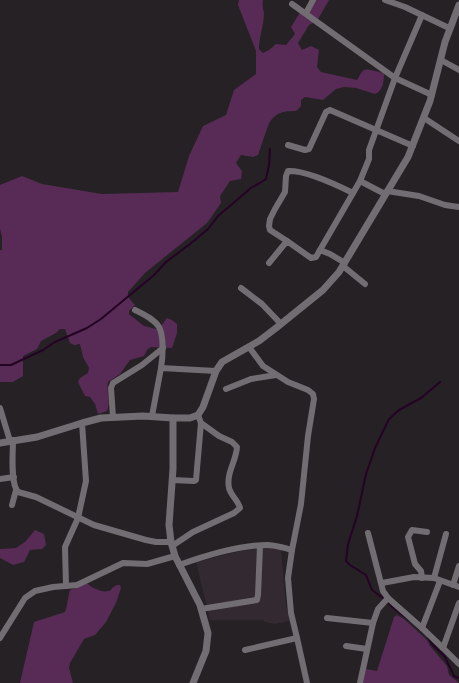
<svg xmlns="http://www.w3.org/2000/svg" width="459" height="683" font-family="'Space Grotesk',sans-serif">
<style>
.built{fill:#322931}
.green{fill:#572b55}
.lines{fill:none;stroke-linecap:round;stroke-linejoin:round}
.stream{stroke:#250324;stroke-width:2}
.minor{stroke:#726d72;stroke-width:6}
.tertiary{stroke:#726d72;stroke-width:7}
</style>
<rect width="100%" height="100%" fill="#252125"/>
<polygon class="built" points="273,547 281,549 286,604 290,621 275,624 265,622 263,620 210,620 196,562 240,551"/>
<g class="green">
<path d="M239,0H263C262,5 263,8 264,13C264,25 259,37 259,49L263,53L269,50L276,44L286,45L295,34L291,27L299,14L311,7L315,0H329L317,21L309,25L298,43L302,50L311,46L319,50L317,67L321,72L357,80C364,69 362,68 375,71C378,72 381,72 384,74C384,81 383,91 375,94L356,88L344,87L336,89L323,100L305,97L301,100V106L296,111C283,111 277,112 269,123L258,155L253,157L241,155L236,163L242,171L241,179L230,181L220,196L221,203L207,223L145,273L128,292V297L135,305L129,311V314L144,326L156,329L161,326L167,318L172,320L177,324V333L172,348L151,347L147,350L144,356L130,360L120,374L108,382C106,392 111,401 107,411L98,414L95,404L90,397L85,396L78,382L80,378L88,373L89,368L83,357L80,344L74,345L70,343L65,329H60L56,333L41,341L37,349L23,356V376L13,382H0V250H2V237L0,229V185L22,176L42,184L102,194L178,192L189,156L203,126L226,115L234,90L256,74V51L238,5Z"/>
<polygon points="35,530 44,534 46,545 42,549 30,550 24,562 13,565 0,558 0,549 16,548 25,542"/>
<path d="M85,584H88C94,589 104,594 111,590L112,588L117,585H120L121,588L116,603L106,622L95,635L84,639L70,663L69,668L73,683H20L34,622L65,612C67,608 69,592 70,590C72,589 83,585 85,584Z"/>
<polygon points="397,615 404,619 427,640 430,646 447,666 449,675 459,683 363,683 366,669 377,671 394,617"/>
</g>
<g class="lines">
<g class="stream">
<polyline points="0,365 11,365 43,350 55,342 87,328 101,319 154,275 166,262 190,244 208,229 218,216 251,188 263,181 266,179 269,165 270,149"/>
<polyline points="409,620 391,606 388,602 372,590 366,575 350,565 346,561 348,544 357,516 366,474 375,448 389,419 399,410 421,398 440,382"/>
<polyline points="428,637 432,644 445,657 454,676 459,678"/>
</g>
<g class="minor">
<polyline points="385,0 405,7 449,28"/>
<polyline points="292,4 395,78 432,95"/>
<polyline points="306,13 313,0"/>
<polyline points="441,60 459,70"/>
<polyline points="424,118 459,141"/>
<polyline points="288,145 305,150 309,149 326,112 330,110 413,146"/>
<polyline points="360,181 385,194"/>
<polyline points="387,191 419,196 445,205 459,207"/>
<path d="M287,241L270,230L269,226L270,219L275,209L285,192L286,176L288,171C306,170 337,185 353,193"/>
<polyline points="320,250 360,181 369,159 369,150 395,78 422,15"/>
<polyline points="269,263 287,241 311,258 316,257 320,250 330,254 345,263"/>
<polyline points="343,266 365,284"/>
<polyline points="241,288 262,304 281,324"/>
<path d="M135,310C143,314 154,319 159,327C164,336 163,357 161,368"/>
<polyline points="226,389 251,379 276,375"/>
<polyline points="0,408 10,441"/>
<polyline points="152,416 161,368 216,371"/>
<polyline points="113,417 111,388 113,383 142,365 163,348"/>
<path d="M13,440C13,453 10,483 18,492L36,497L94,525L146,540L156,542H171"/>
<polyline points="0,479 14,477"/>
<polyline points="172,480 194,481 196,480 201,423 198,415"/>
<polyline points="12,505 16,490"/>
<path d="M172,546L193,532L234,513L240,508C238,500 231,496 229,488C226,473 236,462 237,447L232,442L219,436L201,423"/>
<path d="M179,565C204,556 241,545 267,545C276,545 284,548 292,550"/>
<polyline points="422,578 421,571 415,564 408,537 412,530 427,532"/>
<polyline points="434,578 446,534"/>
<polyline points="382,583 414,577 434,578 459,587"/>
<polyline points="453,585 459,566"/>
<polyline points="66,586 65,547 78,518 86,481 82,423"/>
<polyline points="388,598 422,628 443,648 459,603"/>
<polyline points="201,609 257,600 258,595 260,546"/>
<polyline points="327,618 373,623 378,609 388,598 383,591 368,533"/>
<polyline points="422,628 440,581"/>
<polyline points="0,638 25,598 35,591 53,587 77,585 123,563 147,564 175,556"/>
<polyline points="297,638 307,683"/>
<polyline points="346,646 367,649"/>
<polyline points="443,648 459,664"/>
<polyline points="245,650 297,638 291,613 288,578 292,550 301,504 308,436 314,399 313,394 308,390 288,382 263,366 249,347"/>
<polyline points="360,683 373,623"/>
</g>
<g class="tertiary">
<polyline points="0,443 37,437 82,423 101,418 143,416 173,418"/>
<polyline points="193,683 206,651 208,633 200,605 175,556 171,542 169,525 173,469 173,418 190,418 198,415 203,407 216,371 222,362 259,341 276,328 323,290 339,272 408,157 430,101 445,42 459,5"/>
</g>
</g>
</svg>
